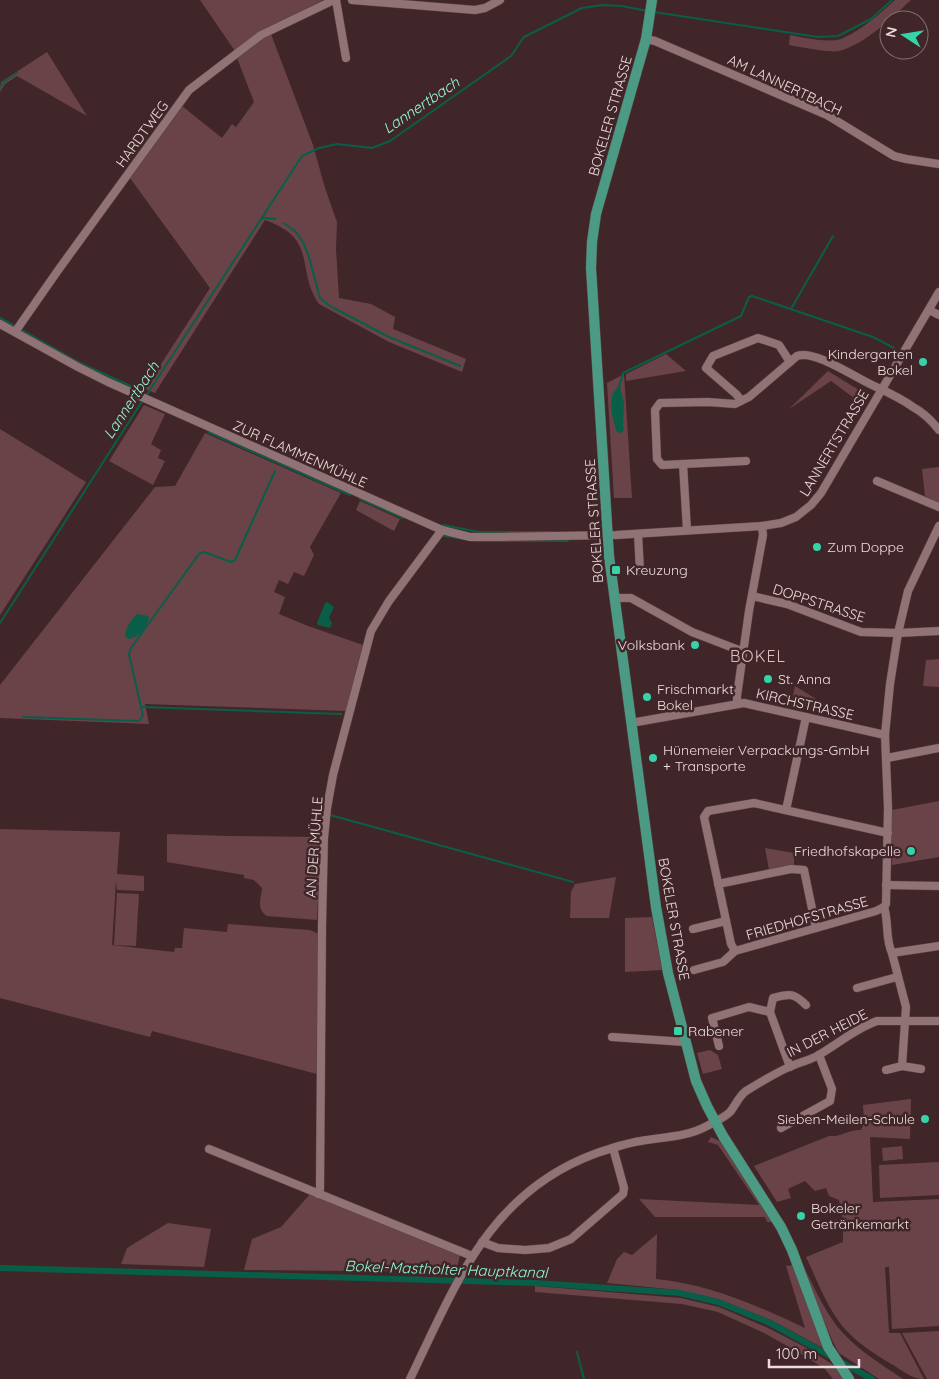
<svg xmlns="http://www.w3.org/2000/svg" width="939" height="1379" font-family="Quicksand,sans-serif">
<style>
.green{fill:#6a4348}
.water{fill:#095e48}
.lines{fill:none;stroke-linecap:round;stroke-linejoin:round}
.stream{stroke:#095e48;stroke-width:2}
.canal{stroke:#095e48;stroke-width:6}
.minor-casing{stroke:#5a4447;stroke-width:9}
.major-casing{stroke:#5a4447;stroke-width:11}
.minor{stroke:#917275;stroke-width:8}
.major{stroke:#4b9a83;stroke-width:10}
.poi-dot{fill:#34d4a8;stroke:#402629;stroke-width:2}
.labels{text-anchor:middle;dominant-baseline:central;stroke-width:5;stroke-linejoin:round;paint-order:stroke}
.street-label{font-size:14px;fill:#eddcdd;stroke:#402629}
.poi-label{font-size:14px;fill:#eddcdd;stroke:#402629;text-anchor:start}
.water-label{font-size:15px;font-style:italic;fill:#8df7d2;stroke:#402629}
.quarter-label{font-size:16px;letter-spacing:1px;fill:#e0bec0;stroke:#402629}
</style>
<rect width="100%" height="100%" fill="#402629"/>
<g class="green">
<polygon points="200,0 323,0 260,32 235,51"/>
<path d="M895,0H911C893,17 864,45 839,51C830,53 800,47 789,45L790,35C805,38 827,43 841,39C859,32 881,13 895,0Z"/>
<path d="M271,34L313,145L325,188L337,222L336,249L339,298L371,304L395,317L393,329L466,359L462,372L389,342L319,304C295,269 319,239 265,220L155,393L145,389L210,288L130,178L182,106L222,138L232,124L236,127L254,102L237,58L262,38Z"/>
<polygon points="47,52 87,116 17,76 5,84 0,92 1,82"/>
<polygon points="666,354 686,371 626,381 626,374"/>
<polygon points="828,371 867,395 862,404 831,381 789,409"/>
<polygon points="624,374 632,498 614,498 607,383"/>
<polygon points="144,405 165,414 151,444 161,450 158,458 165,461 153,485 109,461"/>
<polygon points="0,429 86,482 0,615"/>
<polygon points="205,433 341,493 310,547 314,555 304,576 294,572 288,584 279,580 274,592 285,597 279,614 308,626 363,645 346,711 145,704 149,724 0,718 0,685 155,487 175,486"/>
<polygon points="939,467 939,503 925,496 922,469"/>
<polygon points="360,501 400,519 394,531 356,510"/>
<polygon points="939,659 939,687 923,686 926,660"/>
<polygon points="795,686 829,707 827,709 827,713 791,705"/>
<polygon points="939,801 939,857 892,865 892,810"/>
<polygon points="0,829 120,832 117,874 144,876 144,891 117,890 116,881 112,945 174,952 175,948 182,948 184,928 227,932 228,924 310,930 319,934 317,1074 152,1031 150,1037 0,998"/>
<path d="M167,834L227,836L321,837L317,920L267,916C256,909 261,899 262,888L254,880L244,878V875L167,862Z"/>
<polygon points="765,848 794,853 794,865 769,870"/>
<polygon points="616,877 609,918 570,918 571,892 575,884"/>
<polygon points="117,893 139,894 136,946 114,945"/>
<polygon points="652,917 662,970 625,972 625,918"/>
<polygon points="710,1050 718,1055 722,1069 703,1074 697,1053"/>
<path d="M911,1099L910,1139L870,1137L873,1202L939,1199V1326L892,1329L889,1267H885L889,1333H900L924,1379C912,1379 903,1371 893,1365C876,1355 858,1344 844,1328C827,1308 817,1280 806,1257L843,1242V1221L839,1200L829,1196L826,1188L815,1191L805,1181L788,1189L791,1198L777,1202L754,1166L829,1136C842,1137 849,1129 861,1130L864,1123L863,1105Z"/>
<polygon points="711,1137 720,1141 773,1222 767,1222 765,1217 655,1217 639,1199 759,1205 718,1145 708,1142"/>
<polygon points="902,1146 903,1159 883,1161 882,1148"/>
<polygon points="939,1162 939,1195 880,1198 879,1165"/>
<polygon points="310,1194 460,1255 456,1272 244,1270 252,1239 281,1227"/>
<polygon points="168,1223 211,1229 204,1267 121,1264 127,1248"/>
<path d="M657,1234L656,1279C709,1284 758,1306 805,1328L786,1266L794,1265L823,1348L771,1320L718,1299L679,1290L607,1283L617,1259L624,1252L632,1255Z"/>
<path d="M803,1265C814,1287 825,1313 842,1332C859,1351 881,1364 903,1379H879L839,1353L833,1342L816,1303Z"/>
<polygon points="535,1286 681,1298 719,1307 766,1327 803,1346 832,1364 843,1379 833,1379 825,1369 798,1352 764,1333 718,1312 682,1304 535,1292"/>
<polygon points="939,1331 939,1379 927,1379 902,1333"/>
</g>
<g class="water">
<path d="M618,387H620L624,403L623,425L624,430L621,433L617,432C613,420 606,397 618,387Z"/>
<polygon points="327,602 334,607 329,618 332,623 330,628 318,625 317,623 325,603"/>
<path d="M137,614L148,616L149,618C146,628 139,638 128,639L125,636C126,627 131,620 137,614Z"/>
</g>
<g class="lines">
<g class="stream">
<polyline points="654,12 818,37 838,36 871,19 892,0"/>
<polyline points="0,87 4,82 17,73"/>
<polyline points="262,218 276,219"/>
<polyline points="284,223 296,232 303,242 309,257 320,298 330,306 389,337 460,366"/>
<polyline points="791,309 833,236"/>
<polyline points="0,318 13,325"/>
<polyline points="22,330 80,363 135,388"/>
<polyline points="619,387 623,373 741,316 749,297 752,296 873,337 894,348"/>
<polyline points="146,396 302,156 319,148 337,144 372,148 390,141 511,56 524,37 582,8 602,5 622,6 647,11"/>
<polyline points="208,432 350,495"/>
<polyline points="360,499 403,518"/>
<polyline points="443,525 479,532 553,532"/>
<polyline points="444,536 479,541 568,541"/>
<polyline points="0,623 143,400"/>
<polyline points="142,707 341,714"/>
<polyline points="23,717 139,721 143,716 129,654 131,648 199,554 204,552 231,562 235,560 275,471"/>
<polyline points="330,815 573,882"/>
<polyline points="577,1352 584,1379"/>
</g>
<polyline class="canal" points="0,1268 537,1283 680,1293 718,1302 770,1323 872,1379"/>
<defs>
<g id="minor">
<polyline points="336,0 346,58"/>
<polyline points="352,0 475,10 485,8 500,0"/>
<polyline points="646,39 655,41 827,115 894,156 906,159 939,164"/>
<polyline points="929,310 939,315"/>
<polyline points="0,324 78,367 108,382 442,530 470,537 498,537 616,535 762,526 781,523 796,517 811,505 821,493 939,292"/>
<polyline points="15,332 59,269 189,90 261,35 334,0"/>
<polyline points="741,400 736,394 706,368 713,356 758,338 779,345 790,362"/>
<path d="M746,461L662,465L657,459L655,410L660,403L708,402L735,404L749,397L797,356C814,349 856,378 872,385C887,392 899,397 913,407C924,413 932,421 939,430"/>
<polyline points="683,464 687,530"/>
<polyline points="877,481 939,507"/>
<polyline points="638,534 640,571 651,571"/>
<polyline points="752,596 787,604 861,632 898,633 939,631"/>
<polyline points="614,598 631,598 692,632 736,649 743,651"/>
<polyline points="737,703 737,696 749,611 763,535 762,526"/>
<polyline points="631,723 744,703 885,735"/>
<polyline points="887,758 939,748"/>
<polyline points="786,810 806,717"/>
<polyline points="888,833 754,803 708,811 704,817 731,944 735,951 876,911 884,907 886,904 888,808 885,735 890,684 898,633 908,591 939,526"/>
<polyline points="718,884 791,869 804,870 816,928"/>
<polyline points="886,885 939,886"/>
<path d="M884,907C889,922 885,939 892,953L906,1007L902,1066L921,1069"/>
<polyline points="693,929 726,921"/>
<polyline points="892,953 939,946"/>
<polyline points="694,970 723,962 735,951"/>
<polyline points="857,988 897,977"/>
<polyline points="612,1037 685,1042"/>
<polyline points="719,1046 712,1018 749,1007 770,1012"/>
<path d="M790,1067L770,1012L773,998C790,994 793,992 806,1005"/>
<polyline points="886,1070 902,1066"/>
<polyline points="781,1128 830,1101 832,1089 819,1055"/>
<polyline points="209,1149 472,1256"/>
<polyline points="318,1194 320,1189 322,925 324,838 327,808 333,775 371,631 389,601 442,530"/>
<polyline points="482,1242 498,1248 525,1250 549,1248 571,1239 623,1194 624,1188 613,1148"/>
<path d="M410,1379C456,1284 489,1192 597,1153C612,1148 626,1143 641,1141C663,1137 687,1137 707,1126C714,1122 724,1118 730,1112C735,1106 739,1096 746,1091C759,1083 774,1074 789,1067C798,1063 807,1061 817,1056C835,1046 852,1031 872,1023L877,1021H939"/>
</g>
<polyline id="major" points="652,0 646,39 596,214 592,242 591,268 609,556 656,907 668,973 696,1081 707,1106 723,1136 781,1227 792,1250 828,1347 849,1379"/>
</defs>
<use href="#minor" class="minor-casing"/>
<use href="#major" class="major-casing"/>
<use href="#minor" class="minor"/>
<use href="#major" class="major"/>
</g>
<g class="poi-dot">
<circle cx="923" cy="362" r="5"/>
<circle cx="817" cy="547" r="5"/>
<rect x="611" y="565" width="10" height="10" rx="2.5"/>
<circle cx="695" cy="645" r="5"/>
<circle cx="768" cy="679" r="5"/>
<circle cx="647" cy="697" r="5"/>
<circle cx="653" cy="758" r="5"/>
<circle cx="911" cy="851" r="5"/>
<rect x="673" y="1026" width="10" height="10" rx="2.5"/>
<circle cx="925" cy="1119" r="5"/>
<circle cx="801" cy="1216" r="5"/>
</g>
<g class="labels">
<g class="street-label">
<text transform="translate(785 85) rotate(25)">AM LANNERTBACH</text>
<text transform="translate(610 116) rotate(-74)">BOKELER STRASSE</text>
<text transform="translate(142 134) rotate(-54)">HARDTWEG</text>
<text transform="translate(834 443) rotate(-59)">LANNERTSTRASSE</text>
<text transform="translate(300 454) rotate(24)">ZUR FLAMMENMÜHLE</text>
<text transform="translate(594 521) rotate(-94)">BOKELER STRASSE</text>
<text transform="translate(819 603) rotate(18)">DOPPSTRASSE</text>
<text transform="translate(805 704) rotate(13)">KIRCHSTRASSE</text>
<text transform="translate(314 847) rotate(-86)">AN DER MÜHLE</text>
<text transform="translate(807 918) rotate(-16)">FRIEDHOFSTRASSE</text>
<text transform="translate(674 919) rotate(80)">BOKELER STRASSE</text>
<text transform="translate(827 1033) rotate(-27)">IN DER HEIDE</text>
</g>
<g class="poi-label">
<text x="913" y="354" text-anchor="end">Kindergarten<tspan x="913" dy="16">Bokel</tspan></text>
<text x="827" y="547">Zum Doppe</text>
<text x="626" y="570">Kreuzung</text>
<text x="685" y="645" text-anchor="end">Volksbank</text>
<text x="778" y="679">St. Anna</text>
<text x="657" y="689">Frischmarkt<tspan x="657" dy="16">Bokel</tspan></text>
<text x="663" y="750">Hünemeier Verpackungs-GmbH<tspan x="663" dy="16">+ Transporte</tspan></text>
<text x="901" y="851" text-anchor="end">Friedhofskapelle</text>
<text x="688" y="1031">Rabener</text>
<text x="915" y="1119" text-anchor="end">Sieben-Meilen-Schule</text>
<text x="811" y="1208">Bokeler<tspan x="811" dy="16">Getränkemarkt</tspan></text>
</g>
<g class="water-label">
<text transform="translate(421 105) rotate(-34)">Lannertbach</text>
<text transform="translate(131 400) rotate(-57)">Lannertbach</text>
<text transform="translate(446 1269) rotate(2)">Bokel-Mastholter Hauptkanal</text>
</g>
<g class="quarter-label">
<text x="758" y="656">BOKEL</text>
</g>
</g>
<g transform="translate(904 35) rotate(282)"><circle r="24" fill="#402629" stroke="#856f71"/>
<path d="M0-4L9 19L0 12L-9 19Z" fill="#34d4a8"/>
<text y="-8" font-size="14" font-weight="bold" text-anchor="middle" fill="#eddcdd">N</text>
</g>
<path d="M769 1359v8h90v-8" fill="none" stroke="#eddcdd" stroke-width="2.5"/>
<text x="776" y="1359" font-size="15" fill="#eddcdd" stroke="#402629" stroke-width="4" paint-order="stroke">100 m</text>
</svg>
